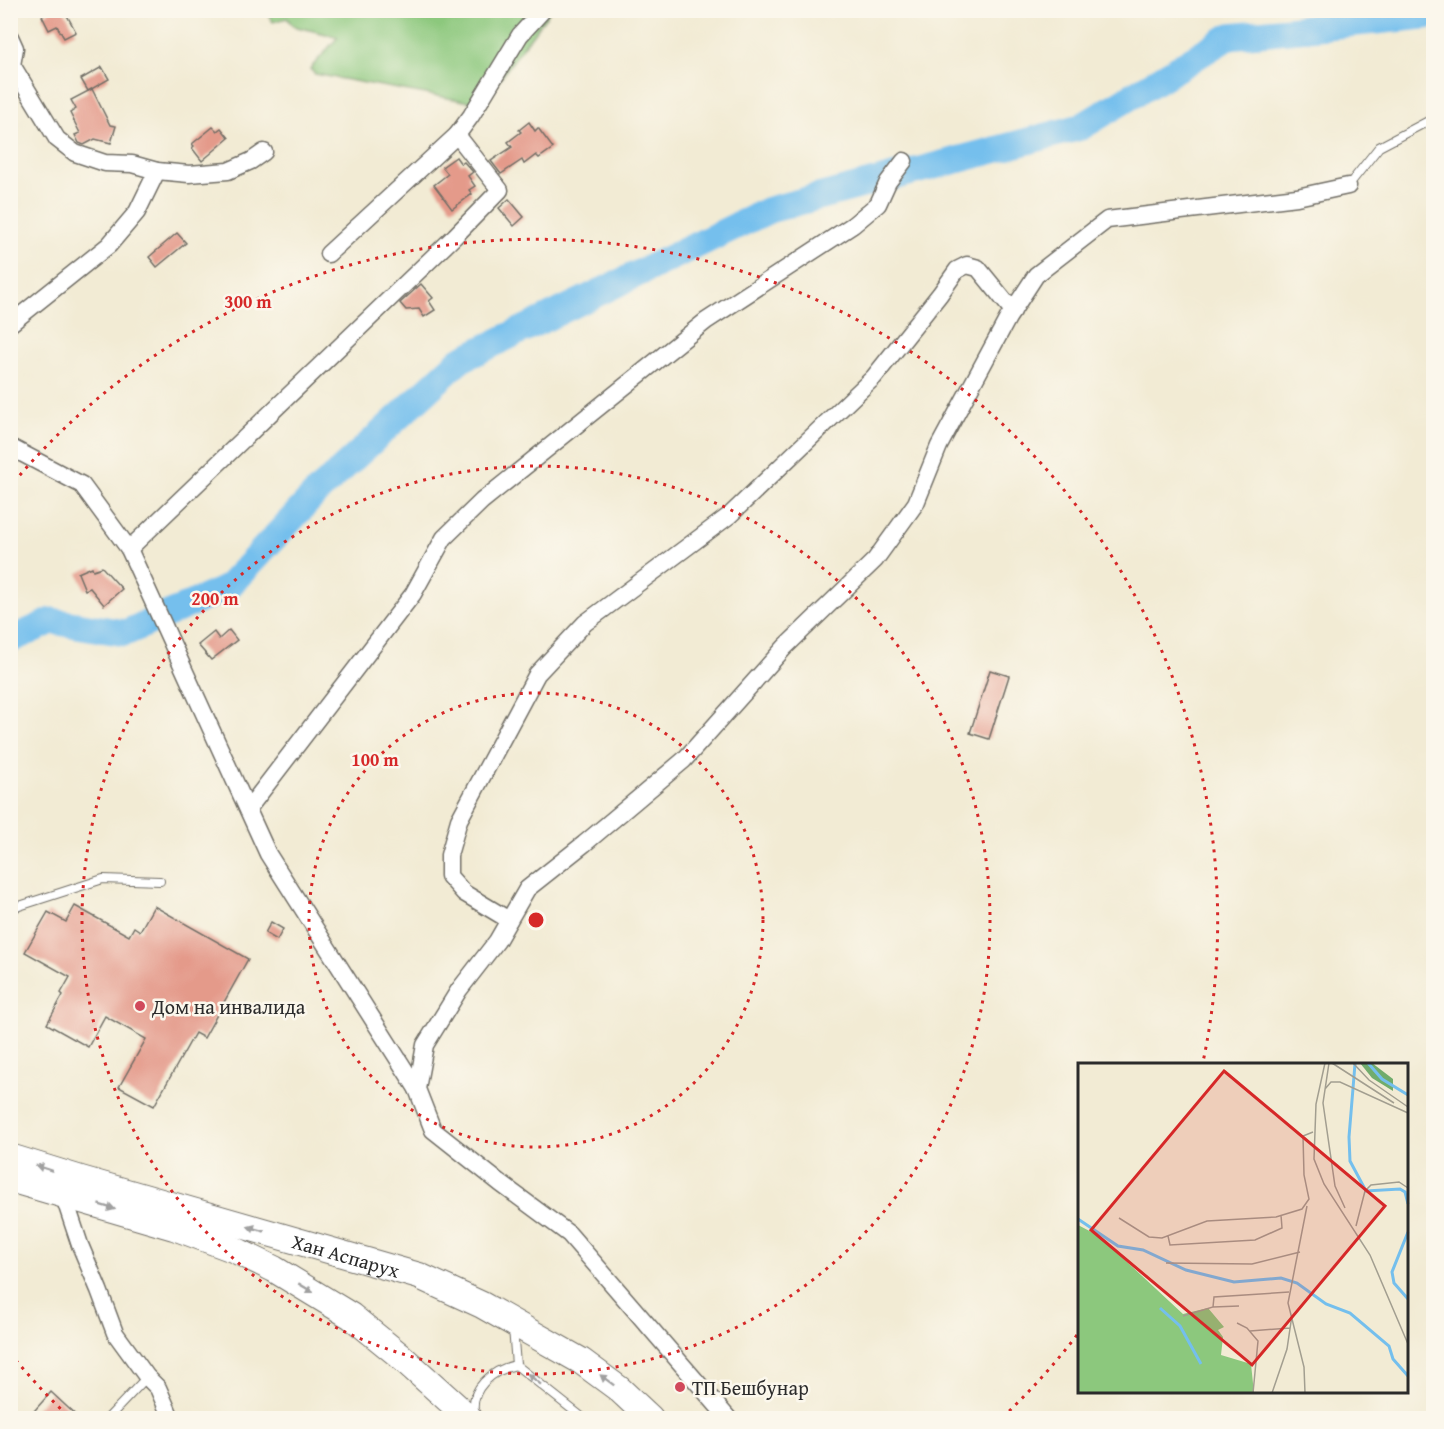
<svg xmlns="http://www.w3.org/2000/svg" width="1444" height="1429" font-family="'Gentium Book Plus',serif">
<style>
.green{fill:#8cc87d;stroke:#5c7a54;stroke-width:1.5}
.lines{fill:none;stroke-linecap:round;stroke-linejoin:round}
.river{stroke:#74bfed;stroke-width:27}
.building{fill:#e49a8a}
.service-casing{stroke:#716e66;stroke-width:10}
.minor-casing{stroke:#716e66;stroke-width:19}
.primary-casing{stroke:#716e66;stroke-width:28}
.service{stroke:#fff;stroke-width:8}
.minor{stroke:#fff;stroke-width:16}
.primary{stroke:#fff;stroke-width:26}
.oneway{fill:#a0a0a0}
.ring{fill:none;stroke:#d62828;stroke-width:3;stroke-dasharray:3 6}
.poi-dot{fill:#d1495b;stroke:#fbf7ec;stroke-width:2}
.labels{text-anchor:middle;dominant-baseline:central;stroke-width:5;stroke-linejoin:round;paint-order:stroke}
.poi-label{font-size:20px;fill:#2b2b2b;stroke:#fbf7ec;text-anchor:start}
.street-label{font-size:20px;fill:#2b2b2b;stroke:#fbf7ec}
.inset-river{fill:none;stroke:#74bfed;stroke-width:3}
.inset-road{fill:none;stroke:#a29e90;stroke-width:1.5}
.view{fill:#d62828;fill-opacity:0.15;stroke:#d62828;stroke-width:3}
.inset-edge{fill:none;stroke:#2b2b2b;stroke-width:3}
.centre{fill:#d62828;stroke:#fbf7ec;stroke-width:3}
.ring-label{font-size:18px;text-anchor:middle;font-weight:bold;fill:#d62828;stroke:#fbf7ec;stroke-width:5;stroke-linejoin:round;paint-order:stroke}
</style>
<rect width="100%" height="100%" fill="#fbf7ec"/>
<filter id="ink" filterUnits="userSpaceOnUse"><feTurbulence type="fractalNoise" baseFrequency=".0167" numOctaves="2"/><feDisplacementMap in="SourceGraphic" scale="12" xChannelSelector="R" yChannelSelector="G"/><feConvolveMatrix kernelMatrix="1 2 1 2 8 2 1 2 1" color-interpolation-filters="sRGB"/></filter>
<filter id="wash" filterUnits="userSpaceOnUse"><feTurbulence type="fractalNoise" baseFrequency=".008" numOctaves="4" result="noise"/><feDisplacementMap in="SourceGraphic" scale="24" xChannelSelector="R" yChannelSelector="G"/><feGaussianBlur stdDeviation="1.35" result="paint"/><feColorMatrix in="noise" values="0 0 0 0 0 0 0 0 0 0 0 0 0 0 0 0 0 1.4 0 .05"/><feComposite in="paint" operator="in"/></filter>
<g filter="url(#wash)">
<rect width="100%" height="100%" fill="#f2ebd4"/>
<polygon class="green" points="266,11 550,11 481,104 315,74 310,69 338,37 293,26 287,18 273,22"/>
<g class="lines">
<polyline class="river" points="10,640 52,621 125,633 227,588 315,494 460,360 769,210 1081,127 1230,36 1434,15"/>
</g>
<g id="blocks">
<g class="building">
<polygon points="52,10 64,10 76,32 64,38 57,26 49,30 42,16"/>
<polygon points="102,67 109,79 88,91 81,79"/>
<polygon points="92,89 110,125 116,126 111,143 95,139 84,145 79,143 75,135 80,133 70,113 76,109 71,100"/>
<polygon points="529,122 535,131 538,128 553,148 539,158 536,155 524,164 522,160 501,174 491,161 512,147 508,142 521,132 519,130"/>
<polygon points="213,127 217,131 221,128 229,138 202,161 192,148 194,146 192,144"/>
<polygon points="456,157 461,164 464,162 473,172 468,176 475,186 469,190 472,194 452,209 434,185 448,174 442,167"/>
<polygon points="509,199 524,217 514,226 499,208"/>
<polygon points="177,233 186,243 157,267 149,257"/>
<polygon points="421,284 433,298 429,301 435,310 424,317 419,309 406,310 400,303"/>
<polygon points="92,567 93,570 102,567 122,589 104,605 90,588 85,590 78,573"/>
<polygon points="229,630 237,640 211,660 198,645 214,632 219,639"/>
<polygon points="990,670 1009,676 989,739 970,733"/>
<polygon points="75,906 129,936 134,927 140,931 154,906 248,959 204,1038 195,1033 154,1106 119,1087 146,1039 105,1016 88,1047 47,1024 63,995 61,993 70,977 25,952 48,912 66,922"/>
<polygon points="271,922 283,929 277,940 265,933"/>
<polygon points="51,1392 80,1419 27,1419"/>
</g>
</g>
</g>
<g filter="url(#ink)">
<use href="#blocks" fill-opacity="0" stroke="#716e66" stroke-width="1.5"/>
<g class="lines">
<defs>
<g id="service">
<polyline points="1348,186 1379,147 1434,118"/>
<polyline points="10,909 103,879 160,881"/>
<polyline points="513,1328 516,1365 583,1418"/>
<path d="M475,1416C468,1389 492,1370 516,1365"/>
<polyline points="108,1418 147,1377"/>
</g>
<g id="minor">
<polyline points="10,37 15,48 12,65 57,139 75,153 105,163 132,164 157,171 189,174 228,171 251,161 264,152"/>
<polyline points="328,254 457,135"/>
<polyline points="10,324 109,245 137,212 157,171"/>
<polyline points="10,447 82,485 129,549 268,854 417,1089"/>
<polyline points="129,549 455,236 500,190 457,135 471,116 520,35 543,10"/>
<polyline points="248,809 413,594 444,538 482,501 706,321 853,225 878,204 888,182 904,161"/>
<polyline points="509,920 464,893 449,876 449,855 459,820 537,674 585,623 730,515 874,377 940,294 957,270 967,265 978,268 1013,311"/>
<polyline points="63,1194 80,1245 99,1290 115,1333 147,1377 158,1388 171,1418"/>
<polyline points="728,1418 569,1234 500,1183 433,1130 417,1089 425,1045 459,990 497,941 527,889 584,844 684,760 785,647 875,560 916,503 939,446 1008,318 1036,275 1107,220 1297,197 1348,186"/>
</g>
<g id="primary">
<path id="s1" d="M10,1157L81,1179L419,1276L482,1305L581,1361L619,1389L650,1418"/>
<polyline points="10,1179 174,1227 233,1249 274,1269 351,1316 399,1355 469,1418"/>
</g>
</defs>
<use href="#service" class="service-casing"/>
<use href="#minor" class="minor-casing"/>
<use href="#primary" class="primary-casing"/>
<use href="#service" class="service"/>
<use href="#minor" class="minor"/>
<use href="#primary" class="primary"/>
</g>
<defs><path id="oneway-solid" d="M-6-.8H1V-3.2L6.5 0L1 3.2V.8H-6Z" transform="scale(1.5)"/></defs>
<g class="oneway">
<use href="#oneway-solid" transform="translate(44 1168) rotate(-162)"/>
<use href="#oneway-solid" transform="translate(107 1207) rotate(17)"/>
<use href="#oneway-solid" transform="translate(256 1229) rotate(-164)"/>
<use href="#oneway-solid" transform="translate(306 1288) rotate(31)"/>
<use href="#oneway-solid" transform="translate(534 1379) rotate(-141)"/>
<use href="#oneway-solid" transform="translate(607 1380) rotate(-143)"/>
</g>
</g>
<g class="ring">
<circle cx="536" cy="920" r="227"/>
<circle cx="536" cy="920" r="454"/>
<path d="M1077 1335A682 682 0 0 1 1005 1415M67 1415A682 682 0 0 1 14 1358M14 482A682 682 0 0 1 1203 1062"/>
</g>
<g class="poi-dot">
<circle cx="140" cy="1006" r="6"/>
<circle cx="680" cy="1387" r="6"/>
</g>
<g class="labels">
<g class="poi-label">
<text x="152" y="1006">Дом на инвалида</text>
<text x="692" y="1387">ТП Бешбунар</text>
</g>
<g class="street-label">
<text stroke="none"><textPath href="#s1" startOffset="350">Хан Аспарух</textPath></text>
</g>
</g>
<g transform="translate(1078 1063)">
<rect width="330" height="330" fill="#f2ebd4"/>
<path d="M0,162L21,173L105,251L130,245L146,264L140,267L145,274L143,292L173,301L176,330H0Z" fill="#8cc87d"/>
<path d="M282,0H294L315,16V28L294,15Z" fill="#71ac6c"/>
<path class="inset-river" d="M290,0L304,16L330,32M277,1L271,74L272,98L288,128L322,126L327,129L330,141M0,156L40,183L65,187L108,207L156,219L203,215L219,220L248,241L272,250L311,283L315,296L330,313M330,169L314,209L316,220L330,236M82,245L102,263L123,301"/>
<path class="inset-road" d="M247,0L238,41L236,96L246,121L292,192L330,281M251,0L245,40L257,123L267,145M254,0L316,40M275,0L291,17L330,44M247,26L253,19H262L330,50M41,155L71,174L84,175L129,158L198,154L224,146L231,136L226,112L225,73L235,69M278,163L287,128L293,122L321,119L330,125M90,173L92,182L177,177L204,165L203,152M88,200L174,201L222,189M135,244L161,243M105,253L135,244L136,234L211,229M159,260L169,265L180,278L175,330M172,268L212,265M194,330L209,286L214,252M227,330L226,304L210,240L229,143"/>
<path class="view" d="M146,8L307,143L174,302L13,167Z"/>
<rect width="330" height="330" class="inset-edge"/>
</g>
<circle cx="536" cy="920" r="9" class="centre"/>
<g class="ring-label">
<text x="248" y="308">300 m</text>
<text x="215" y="605">200 m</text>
<text x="375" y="766">100 m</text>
</g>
<rect width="1444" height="1429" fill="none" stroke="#fbf7ec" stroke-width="36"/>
</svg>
